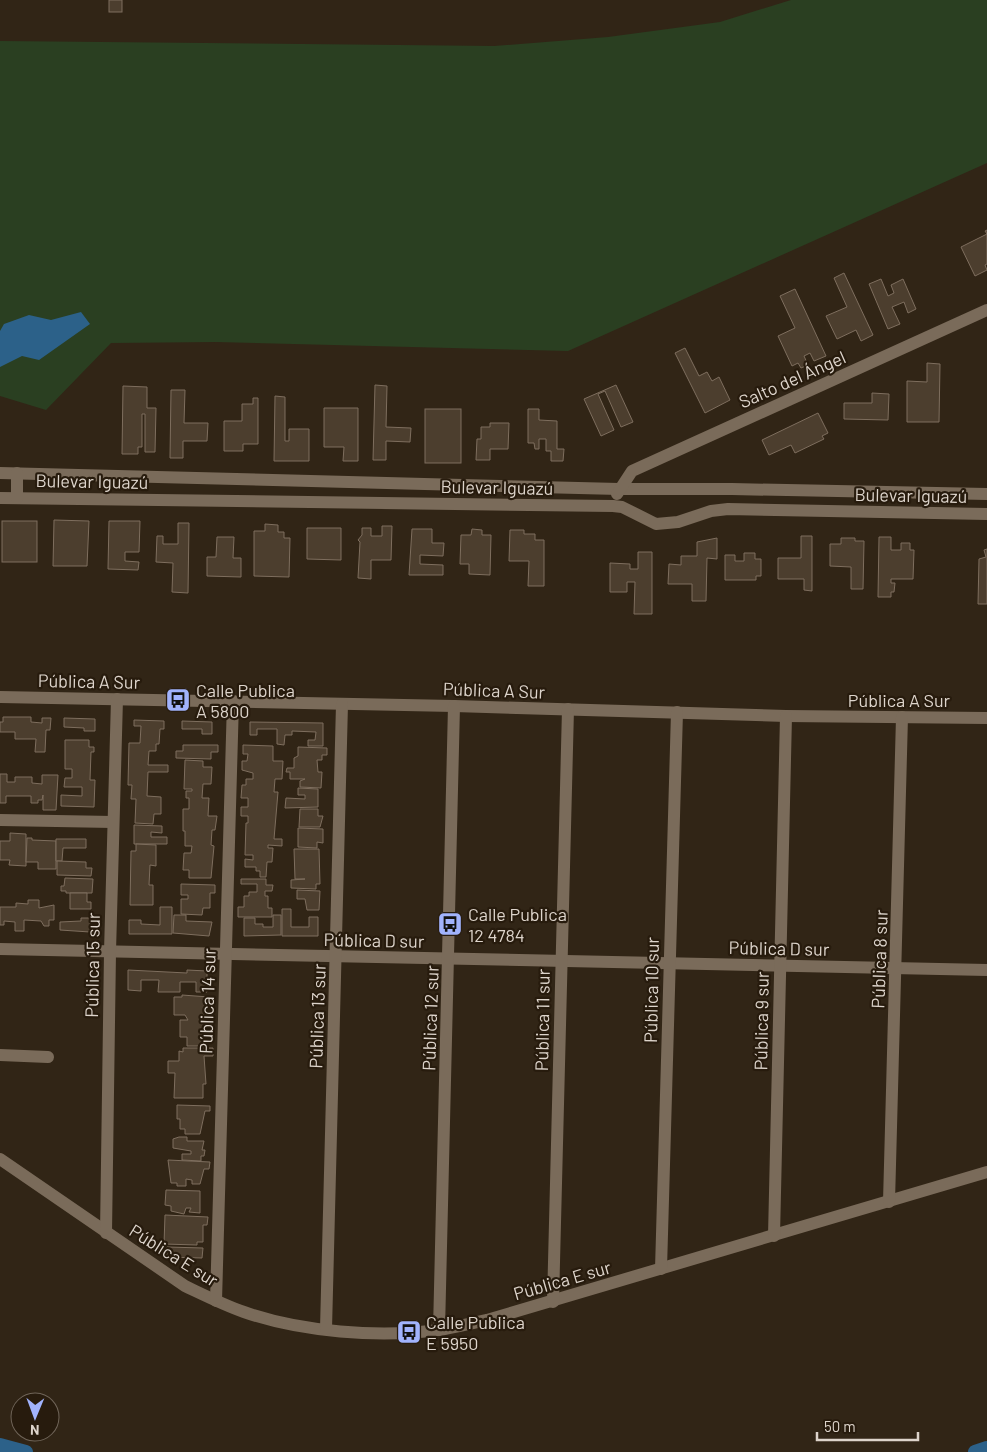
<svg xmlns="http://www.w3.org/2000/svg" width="987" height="1452" font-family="Barlow,sans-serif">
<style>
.green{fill:#2a3f21}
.water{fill:#2c6189}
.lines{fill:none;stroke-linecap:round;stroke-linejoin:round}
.canal{stroke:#2c6189;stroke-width:14}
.building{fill:#4c3e2e;stroke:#7e6e5e}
.street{stroke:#7a6b5a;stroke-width:12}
.labels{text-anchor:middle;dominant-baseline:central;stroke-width:4.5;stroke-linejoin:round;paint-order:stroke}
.street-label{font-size:18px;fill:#ddd4cb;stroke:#271b0d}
.poi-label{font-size:18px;fill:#ddd4cb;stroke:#271b0d;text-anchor:start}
</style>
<rect width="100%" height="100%" fill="#312516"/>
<polygon class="green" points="791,0 987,0 987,163 568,351 216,342 111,343 46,410 0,396 0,41 494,46 608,37 720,22"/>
<polygon class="water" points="81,312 90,324 39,360 22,356 0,367 0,331 4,324 29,315 51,320"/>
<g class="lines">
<g class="canal">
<polyline points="0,1445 26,1452"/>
<polyline points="975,1452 987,1448"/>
</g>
</g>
<g class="building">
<rect x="109" y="0" width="13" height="12"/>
<polygon points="987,230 987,264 985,265 987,270 975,276 961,247 987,234 985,231"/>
<polygon points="844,273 873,335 861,341 856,330 837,339 826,316 847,307 834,278"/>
<polygon points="881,279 888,296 894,293 891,285 903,279 916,309 908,313 904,302 892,307 900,324 888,329 869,284"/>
<polygon points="795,289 826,356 814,361 810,353 804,356 808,365 801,368 798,363 792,366 778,336 795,328 780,296"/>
<polygon points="685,348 699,376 707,372 712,381 719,377 730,400 705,413 675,353"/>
<polygon points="927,363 940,364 939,422 907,422 907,381 927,382"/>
<polygon points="375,385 387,386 386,427 411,428 410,442 386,441 386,460 373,460"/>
<polygon points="616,385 633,422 621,427 605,391 598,394 614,430 601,436 584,399"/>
<polygon points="123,386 147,387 147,408 156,408 155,452 145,452 145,414 142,414 142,447 138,447 138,454 122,454"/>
<polygon points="171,390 185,390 184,423 208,423 207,441 183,441 183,458 170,458"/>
<polygon points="872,393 889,394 888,420 844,419 844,403 872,403"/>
<polygon points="275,396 285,397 285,441 289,441 289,429 309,429 309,461 274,461"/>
<polygon points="253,398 258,398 258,444 243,444 243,451 224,451 224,421 242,421 242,404 253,404"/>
<polygon points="324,408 358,408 358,461 343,461 344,447 324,447"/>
<rect x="425" y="409" width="36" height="54"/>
<polygon points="528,409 539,409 539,420 557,421 557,449 564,449 563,461 551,461 551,451 546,451 546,439 539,439 539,449 535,449 534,443 528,443"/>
<polygon points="818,413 828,433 822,436 824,439 795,453 791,445 769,455 762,440"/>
<polygon points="490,423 509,423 508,449 490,449 490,460 476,460 477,439 481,439 481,427 490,427"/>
<polygon points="54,520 89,521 87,566 53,566"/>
<rect x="2" y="521" width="35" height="41"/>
<polygon points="109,521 140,521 139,552 125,552 125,561 139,562 138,570 108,569"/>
<polygon points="178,523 189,523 188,593 172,592 173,563 156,562 157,536 163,536 163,544 178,544"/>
<polygon points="265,524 278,525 278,532 284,532 284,538 290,538 289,577 254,576 254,531 265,531"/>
<polygon points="382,526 392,526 391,560 371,560 371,579 358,578 360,542 358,540 362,535 362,528 371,528 371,536 382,536"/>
<polygon points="307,528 341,528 341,560 307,559"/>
<polygon points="412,529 432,529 432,543 444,543 443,556 420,555 420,564 443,565 443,575 409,575"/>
<polygon points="472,529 482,530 482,535 491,535 490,575 469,574 469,564 460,564 461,535 471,535"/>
<polygon points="510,530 524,530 524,534 535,534 535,540 544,540 544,586 528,586 529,561 509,561"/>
<polygon points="801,536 812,536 812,591 804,590 804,579 778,579 778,558 801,558"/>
<polygon points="217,537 234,537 233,558 241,558 241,577 207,576 207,557 216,557"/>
<polygon points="879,537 891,537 891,550 901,550 901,543 910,543 910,550 914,550 913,579 891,579 891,583 895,583 894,592 891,592 891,597 878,597"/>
<polygon points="717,538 717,559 707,558 706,601 692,601 692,584 668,584 669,564 681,565 681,556 697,556 697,542"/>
<polygon points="841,538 855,538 855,541 864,541 863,589 851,589 851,567 830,566 830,544 841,544"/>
<polygon points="987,549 987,604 978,604 979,559 986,557 984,550"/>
<polygon points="638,552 652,552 652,614 634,614 635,582 627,582 627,592 610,592 610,563 630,564 630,569 638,569"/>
<polygon points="744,553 755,553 755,559 761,559 761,576 756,576 756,580 725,580 725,555 735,555 735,561 744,561"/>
<polygon points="3,717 31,717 31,722 42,723 42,718 51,718 50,730 46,730 45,752 35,752 36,739 15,739 15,732 0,732 0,722 3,722"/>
<polygon points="64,718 95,719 95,731 84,731 84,728 64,727"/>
<polygon points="134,720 164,721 164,729 160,729 159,744 156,744 156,751 149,751 148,765 168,765 168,772 148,772 147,796 161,797 161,814 154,814 153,824 135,823 136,799 131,799 132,785 128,785 129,743 140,743 141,726 134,726"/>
<polygon points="182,721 212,722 212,734 202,734 202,729 182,729"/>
<polygon points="250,722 323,723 323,746 308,746 308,740 315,740 316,732 292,731 292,735 285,735 284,745 277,744 277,729 257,729 257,735 250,735"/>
<polygon points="65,740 89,740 89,747 94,747 94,752 91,752 90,780 95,780 94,807 61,806 61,795 82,796 82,787 64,787 65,778 72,778 72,769 65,769"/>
<polygon points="183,745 218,745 218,752 211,752 211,759 176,758 176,751 183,751"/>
<polygon points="243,745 273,746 273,761 283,761 282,779 275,779 274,792 278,792 274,839 282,839 282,846 268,845 268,848 273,848 272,862 267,862 266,877 260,877 260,871 256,871 256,867 245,867 245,859 253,860 253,855 245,855 246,823 248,823 248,816 241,816 241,807 248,807 248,798 241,798 242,785 246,785 246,779 253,779 253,773 242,770 242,761 247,761 248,754 243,754"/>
<polygon points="298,747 327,748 327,755 322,755 322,760 317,760 318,772 322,772 321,788 300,787 300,781 305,779 290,779 290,772 286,772 287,768 294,768 294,758 298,756"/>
<polygon points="185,760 203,761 203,767 212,767 211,784 203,784 202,798 209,798 208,816 217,816 215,830 212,830 211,845 214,846 211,878 189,878 189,870 183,870 184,853 191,853 192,846 185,846 185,831 183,831 183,809 189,809 189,798 186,798 186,791 192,791 192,789 184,789"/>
<polygon points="0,774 7,774 7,782 15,782 15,777 32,777 32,783 42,784 42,775 58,775 56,810 43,810 43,795 42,800 38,800 38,803 31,803 31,796 6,796 6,803 0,803"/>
<polygon points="298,788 318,789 318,807 285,808 286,798 305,799 305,795 298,795"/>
<polygon points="300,809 318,809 318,816 323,816 320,827 299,827"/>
<polygon points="134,825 162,826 162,833 151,832 151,837 167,837 167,844 134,844"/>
<polygon points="298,828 323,829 323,843 317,842 317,848 298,847"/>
<polygon points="10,833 26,834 26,866 9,865 10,860 0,860 0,841 10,841"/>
<polygon points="27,838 32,838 32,840 56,841 56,869 38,869 38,862 26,862"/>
<polygon points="56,839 86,839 86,848 63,848 62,861 56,861"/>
<polygon points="136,844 156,845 156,866 150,865 149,885 153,885 153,905 130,905 131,851 136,851"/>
<polygon points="294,849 319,849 320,884 316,884 316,889 291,888 291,880 305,879 295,879"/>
<polygon points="57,861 86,862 86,868 92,868 91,876 57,875"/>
<polygon points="65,878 93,879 92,893 66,893 66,891 61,891 61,886 64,886"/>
<polygon points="241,879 266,879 266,885 273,885 272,891 265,891 265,896 268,896 268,908 272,908 272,917 238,917 238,907 244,907 244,896 249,896 249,892 257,892 257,884 241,884"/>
<polygon points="181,884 215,885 215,893 210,893 210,908 203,908 202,915 181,914 181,899 188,899 188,895 181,895"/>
<polygon points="297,890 320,891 319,910 307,910 305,899 297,899"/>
<polygon points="70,893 87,893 87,902 91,902 91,909 70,909"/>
<polygon points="28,900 39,900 39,908 54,905 54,920 49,920 49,926 44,926 41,921 24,920 24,931 15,931 15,922 4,921 4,925 0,925 0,907 16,907 16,903 28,904"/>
<polygon points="160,907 172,907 172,934 129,934 129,920 141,920 141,924 160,925"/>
<polygon points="282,909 291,909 291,927 309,927 309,917 318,917 318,936 282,936"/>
<polygon points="174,915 186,915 186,921 212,922 209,936 173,933"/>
<polygon points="273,915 281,915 281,935 244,936 244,918 255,918 255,924 263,924 263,927 273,927"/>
<polygon points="81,918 90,918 90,932 60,930 60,922 81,921"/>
<polygon points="128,970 187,973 187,970 207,971 207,992 196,992 196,982 180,982 180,992 158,992 159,980 141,980 141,991 128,990"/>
<polygon points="182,995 209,997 209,1005 206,1005 207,1015 203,1015 203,1021 207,1021 207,1046 187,1046 187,1037 180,1037 180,1020 188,1020 185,1015 174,1015 174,997 182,997"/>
<polygon points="183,1048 213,1048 213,1056 204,1056 206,1084 203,1084 203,1098 174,1098 175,1073 168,1073 168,1061 179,1061 179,1051 183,1052"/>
<polygon points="177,1105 210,1106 210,1111 205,1111 200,1134 185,1134 185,1129 180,1129 180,1119 177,1119"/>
<polygon points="179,1137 187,1137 187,1141 204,1141 202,1150 205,1150 204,1156 201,1156 201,1161 182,1160 182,1154 191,1154 191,1151 173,1148 173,1139"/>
<polygon points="168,1160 210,1162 209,1169 204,1169 200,1184 192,1184 192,1180 186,1179 186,1186 177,1186 177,1183 171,1183"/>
<polygon points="166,1190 200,1191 200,1213 189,1212 191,1208 186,1208 184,1214 171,1211 171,1206 165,1205"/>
<polygon points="165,1215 208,1217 207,1225 203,1225 203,1242 197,1242 197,1245 164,1244"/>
<polygon points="167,1247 203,1248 202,1258 166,1257"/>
</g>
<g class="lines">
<g class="street">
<polyline points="0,473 619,489 732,489 987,494"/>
<polyline points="617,494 632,471 987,310"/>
<polyline points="0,498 613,506 622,507 656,524 678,522 711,511 728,509 987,514"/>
<polyline points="17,498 17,473"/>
<polyline points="0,697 454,706 786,716 987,718"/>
<polyline points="0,820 113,822"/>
<polyline points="0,949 987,970"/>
<polyline points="0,1055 48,1057"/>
<path d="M0,1159L185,1286C204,1295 224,1305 244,1312C301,1332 379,1338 438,1330C454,1328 471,1323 487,1320L987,1172"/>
<polyline points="889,1202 902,717"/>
<polyline points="106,1233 110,952 117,699"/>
<polyline points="774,1236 786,716"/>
<polyline points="661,1269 677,712"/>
<polyline points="216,1301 233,701"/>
<polyline points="553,1302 568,709"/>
<polyline points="326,1329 342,704"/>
<polyline points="439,1330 454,706"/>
</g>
</g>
<defs>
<symbol id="bus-square" viewBox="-11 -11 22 22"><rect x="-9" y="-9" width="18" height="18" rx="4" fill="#a1b3fd" stroke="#271b0d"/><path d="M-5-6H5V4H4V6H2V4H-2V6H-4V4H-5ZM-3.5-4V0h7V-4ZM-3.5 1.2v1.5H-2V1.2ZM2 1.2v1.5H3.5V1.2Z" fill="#111"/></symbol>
</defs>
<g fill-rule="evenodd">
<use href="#bus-square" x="164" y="686" width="28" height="28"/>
<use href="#bus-square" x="436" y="910" width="28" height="28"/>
<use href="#bus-square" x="395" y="1318" width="28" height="28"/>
</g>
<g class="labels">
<g class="street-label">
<text transform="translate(792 379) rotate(-24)">Salto del Ángel</text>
<text transform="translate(92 481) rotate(1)">Bulevar Iguazú</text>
<text transform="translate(497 487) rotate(1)">Bulevar Iguazú</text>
<text transform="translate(911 495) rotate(1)">Bulevar Iguazú</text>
<text transform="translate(89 681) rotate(1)">Pública A Sur</text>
<text transform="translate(494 690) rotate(2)">Pública A Sur</text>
<text x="899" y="700">Pública A Sur</text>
<text transform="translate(374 940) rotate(1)">Pública D sur</text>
<text transform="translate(779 948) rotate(1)">Pública D sur</text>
<text transform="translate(879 959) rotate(-88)">Pública 8 sur</text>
<text transform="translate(92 965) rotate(-89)">Pública 15 sur</text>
<text transform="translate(651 990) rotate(-89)">Pública 10 sur</text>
<text transform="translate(207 1001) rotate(-88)">Pública 14 sur</text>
<text transform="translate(317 1016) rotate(-88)">Pública 13 sur</text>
<text transform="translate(430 1018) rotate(-88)">Pública 12 sur</text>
<text transform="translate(542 1020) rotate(-89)">Pública 11 sur</text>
<text transform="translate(761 1021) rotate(-89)">Pública 9 sur</text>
<text transform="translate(174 1255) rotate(32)">Pública E sur</text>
<text transform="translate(562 1280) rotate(-16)">Pública E sur</text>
</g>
<g class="poi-label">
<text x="196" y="690">Calle Publica<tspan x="196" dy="21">A 5800</tspan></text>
<text x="468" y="914">Calle Publica<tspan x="468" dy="21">12 4784</tspan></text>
<text x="426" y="1322">Calle Publica<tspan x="426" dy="21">E 5950</tspan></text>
</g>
</g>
<g transform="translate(35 1417) rotate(181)"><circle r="24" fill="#271b0d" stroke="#706559"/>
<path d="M0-4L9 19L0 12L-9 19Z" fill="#a1b3fd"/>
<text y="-8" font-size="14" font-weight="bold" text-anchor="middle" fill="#ddd4cb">N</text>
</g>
<path d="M817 1432v8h101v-8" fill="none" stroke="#ddd4cb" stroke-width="2.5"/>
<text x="824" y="1432" font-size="15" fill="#ddd4cb" stroke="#271b0d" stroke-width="4" paint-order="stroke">50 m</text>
</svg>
